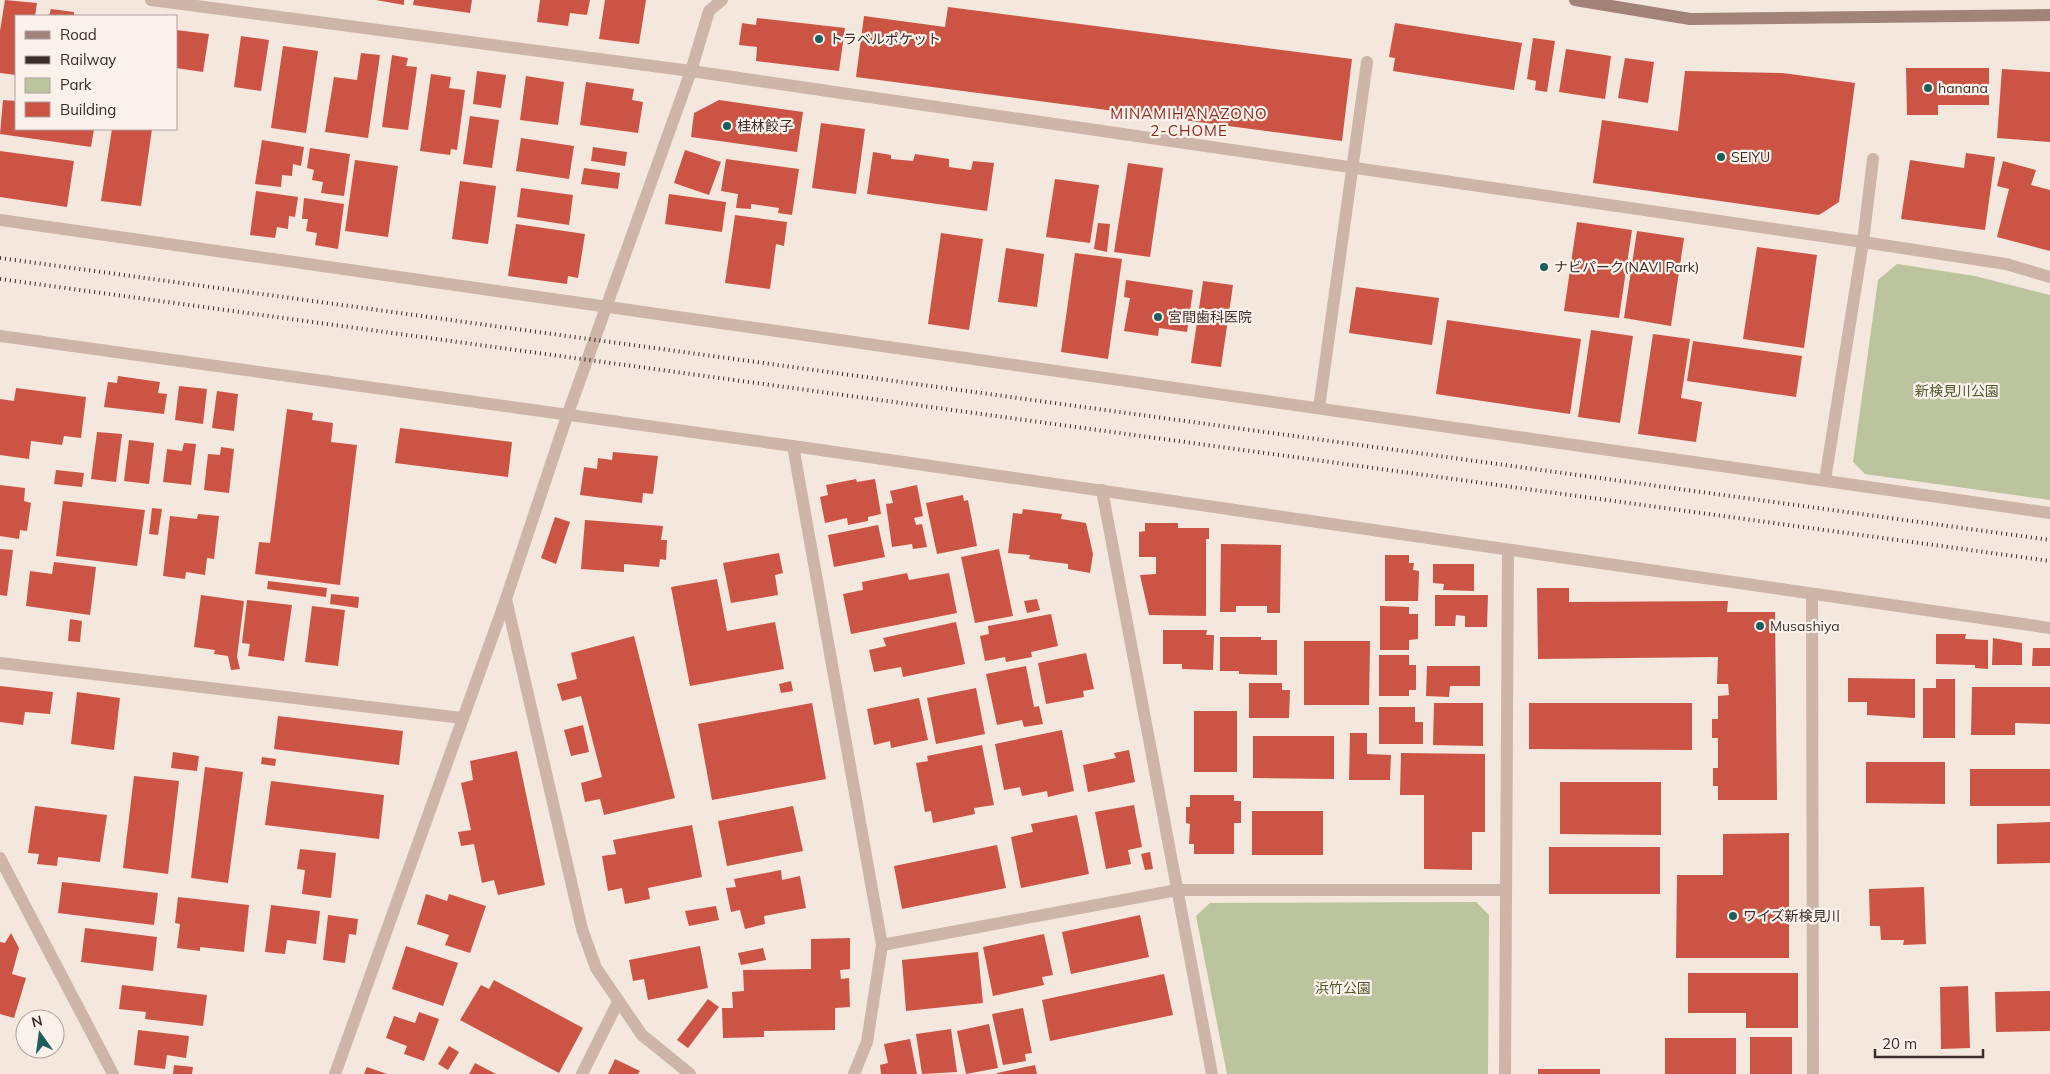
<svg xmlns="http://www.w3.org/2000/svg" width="2050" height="1074" font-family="Mulish,'Noto Sans JP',sans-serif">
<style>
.green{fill:#bcc49d}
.building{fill:#cb5444}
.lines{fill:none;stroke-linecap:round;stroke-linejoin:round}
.lane{stroke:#cdb5a9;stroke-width:12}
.street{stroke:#cdb5a9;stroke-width:12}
.secondary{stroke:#a1837a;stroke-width:12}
.rail{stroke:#3a2c29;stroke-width:4;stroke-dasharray:1 4;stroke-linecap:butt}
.poi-dot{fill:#1c5e59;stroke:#fbf1eb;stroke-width:2}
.labels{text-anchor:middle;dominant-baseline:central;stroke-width:4.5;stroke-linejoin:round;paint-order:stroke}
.poi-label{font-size:14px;fill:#3a2c29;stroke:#fbf1eb;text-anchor:start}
.park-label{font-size:14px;fill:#4f592c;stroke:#fbf1eb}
.neighbourhood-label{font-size:15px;letter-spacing:1px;fill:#8d2a1e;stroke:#fbf1eb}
</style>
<rect width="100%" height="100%" fill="#f4e7de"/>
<g class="green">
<polygon points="1897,264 1975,276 2050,295 2050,500 1865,474 1853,462 1878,280"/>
<polygon points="1476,902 1489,915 1488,1074 1227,1074 1196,916 1210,903"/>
</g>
<g class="building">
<polygon points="5,0 37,3 35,16 16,16 16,75 0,73 0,31"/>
<polygon points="376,0 404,0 404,5"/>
<polygon points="414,0 472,0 470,13 413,5"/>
<polygon points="540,0 590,0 587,15 570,13 568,26 537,22"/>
<polygon points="605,0 646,0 639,44 599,39"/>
<polygon points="948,7 1352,59 1342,141 856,77 864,16 945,27"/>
<polygon points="51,9 74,12 74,16 49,16"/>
<polygon points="757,18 845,28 839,71 756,61 757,47 739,45 742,23 756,25"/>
<polygon points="1395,23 1522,43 1514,90 1393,71 1395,58 1389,57"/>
<polygon points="176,30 209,34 203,72 176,68"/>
<polygon points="241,36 269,40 261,91 234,87"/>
<polygon points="1533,38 1555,41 1547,92 1535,90 1536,81 1527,79"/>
<polygon points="283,46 318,51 306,133 271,128"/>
<polygon points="1566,49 1611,56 1605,99 1559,92"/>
<polygon points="361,53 380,55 368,138 325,132 334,77 357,80"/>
<polygon points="392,55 408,58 406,66 417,67 408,130 382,127"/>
<polygon points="1625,58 1654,62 1648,103 1618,98"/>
<polygon points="1906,68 1989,68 1989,105 1938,105 1938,115 1907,115"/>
<polygon points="2002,69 2050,72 2050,142 1997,138"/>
<polygon points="477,71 506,75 501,108 473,104"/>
<polygon points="1685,71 1783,73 1855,83 1839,202 1819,215 1593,183 1602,120 1678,131"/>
<polygon points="431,74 451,77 449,88 465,90 457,150 451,149 450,155 420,151"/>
<polygon points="526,76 564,82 558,125 520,120"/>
<polygon points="586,82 634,89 632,100 643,102 638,133 580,125"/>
<polygon points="3,100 16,101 16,129 94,129 91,147 0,134"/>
<polygon points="719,100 803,112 797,152 691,137 694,113"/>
<polygon points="470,116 499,120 492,168 463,164"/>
<polygon points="821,123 865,129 856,194 812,188"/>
<polygon points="112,129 152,129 141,206 101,201"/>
<polygon points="521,138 574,146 569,179 516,171"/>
<polygon points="262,140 304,147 301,166 293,164 292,176 282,175 281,187 255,184"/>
<polygon points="593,147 627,152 625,166 591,161"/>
<polygon points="310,148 350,154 344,196 321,193 323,182 312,180 314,170 307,168"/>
<polygon points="685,150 721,162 709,195 674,183"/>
<polygon points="0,151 74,161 67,207 0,197"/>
<polygon points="873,152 891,155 891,159 913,161 915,154 949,159 949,167 971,170 973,161 994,163 987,211 867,194"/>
<polygon points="1966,153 1995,157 1985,230 1901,219 1910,160 1964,168"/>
<polygon points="726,159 799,169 792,215 778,213 779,208 751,204 751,209 736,208 738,194 721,191"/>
<polygon points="355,160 398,166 388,237 345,231"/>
<polygon points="2003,161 2036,170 2031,185 2050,190 2050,251 1997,237 2009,189 1997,186"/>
<polygon points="1128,163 1163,168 1150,257 1114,252"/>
<polygon points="584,168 620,173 618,189 581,184"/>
<polygon points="1055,179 1099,185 1090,243 1046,237"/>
<polygon points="460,181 496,186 488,244 452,239"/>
<polygon points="521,188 573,195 569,225 517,217"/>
<polygon points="256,191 298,197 295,217 289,216 288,229 277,227 275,238 250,235"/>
<polygon points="669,194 726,202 722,232 665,224"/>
<polygon points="304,198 344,204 338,249 315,245 317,233 306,231 308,219 302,219"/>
<polygon points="735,215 787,222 784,246 776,244 770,289 725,283"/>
<polygon points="1577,222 1632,230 1619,318 1564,311"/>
<polygon points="1098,223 1110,224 1107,252 1094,249"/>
<polygon points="516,224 585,234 578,278 568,276 567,284 508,276"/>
<polygon points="1637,231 1684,238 1671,326 1624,318"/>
<polygon points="941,233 983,239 969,330 928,324"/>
<polygon points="1757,247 1817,255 1804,348 1743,339"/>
<polygon points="1006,248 1044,254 1037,307 998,302"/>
<polygon points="1075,253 1122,259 1108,359 1061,352"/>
<polygon points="1126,280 1193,290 1187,332 1159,328 1158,336 1124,331 1130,298 1124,297"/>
<polygon points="1203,281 1233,285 1221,367 1191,363"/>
<polygon points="1356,287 1439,298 1432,345 1349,333"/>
<polygon points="1447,320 1581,339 1570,414 1436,394"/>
<polygon points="1591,330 1633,336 1620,423 1578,417"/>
<polygon points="1653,334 1690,339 1681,398 1702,402 1696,442 1638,434"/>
<polygon points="1693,341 1802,356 1796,397 1687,381"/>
<polygon points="118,376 160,382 158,393 167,394 164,414 104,407 108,382 117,383"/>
<polygon points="179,386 207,389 203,424 175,420"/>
<polygon points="16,388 86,397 81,438 64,436 62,445 31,441 29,459 0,455 0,399 14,401"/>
<polygon points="217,391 238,394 234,431 212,428"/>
<polygon points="287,409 313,413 312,420 333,423 331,442 357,445 340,585 255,574 259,542 270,543"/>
<polygon points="400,428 512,442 508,477 395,463"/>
<polygon points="97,432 122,434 116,482 91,479"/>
<polygon points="129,440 154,443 149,484 124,481"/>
<polygon points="184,443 196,444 191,485 163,482 167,449 182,451"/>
<polygon points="221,447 234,449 229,493 204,490 208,454 220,455"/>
<polygon points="613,452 658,456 653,494 643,493 642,503 580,495 584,467 597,469 598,458 612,460"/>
<polygon points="56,470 84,473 82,487 54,484"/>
<polygon points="856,479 857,482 875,479 881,514 868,517 868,521 848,525 847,518 825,523 820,497 828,495 826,485"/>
<polygon points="0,485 25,488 24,501 31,503 27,531 20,530 19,539 0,536"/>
<polygon points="917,485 923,516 914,518 916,525 922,524 927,547 913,549 912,544 892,547 886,504 893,503 890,491"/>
<polygon points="963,495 964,501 968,500 977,546 937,554 926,503"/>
<polygon points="63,501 145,510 137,566 56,556"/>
<polygon points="152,508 162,509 158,535 149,534"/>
<polygon points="1023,509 1062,514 1061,519 1086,523 1093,554 1090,573 1068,569 1068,564 1029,559 1030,555 1008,553 1013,513 1022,514"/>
<polygon points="198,514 219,516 214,559 207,558 205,575 186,572 185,579 163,576 170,516 197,519"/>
<polygon points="555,517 570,522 556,564 541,558"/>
<polygon points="585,520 663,526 661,540 667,540 666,560 660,559 659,567 624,564 624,572 581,569"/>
<polygon points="1145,523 1178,523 1178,528 1209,528 1209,539 1206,539 1206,616 1149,615 1140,575 1156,574 1156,557 1139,557 1139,532 1145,531"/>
<polygon points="878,525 885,557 834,567 828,535"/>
<polygon points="1221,544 1281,545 1280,613 1267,613 1267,606 1236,606 1236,612 1220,612"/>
<polygon points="0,549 13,550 7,596 0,595"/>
<polygon points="999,549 1013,616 975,623 961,557"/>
<polygon points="779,553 783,573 775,575 778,595 731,603 723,563"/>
<polygon points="1385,555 1409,555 1409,563 1414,563 1413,570 1419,571 1418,601 1385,601"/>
<polygon points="54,562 96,567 90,615 26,606 30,571 52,574"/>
<polygon points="1433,564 1474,564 1474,591 1443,590 1444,584 1433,583"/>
<polygon points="907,573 909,580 949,573 957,613 851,634 843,594 863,590 862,582"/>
<polygon points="717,579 727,631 775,622 784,669 690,686 671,587"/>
<polygon points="268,581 327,588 326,597 267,589"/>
<polygon points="1537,588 1569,588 1569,602 1728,601 1727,612 1775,612 1777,800 1718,800 1718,786 1713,786 1713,768 1718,768 1718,738 1712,738 1712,719 1718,719 1718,696 1729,695 1728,684 1717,684 1718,657 1538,659"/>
<polygon points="331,594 359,597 358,608 330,604"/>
<polygon points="201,595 244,601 237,657 240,669 231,670 228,656 214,654 215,650 194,647"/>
<polygon points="1435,595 1488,595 1487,627 1465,627 1465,616 1456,615 1455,626 1435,626"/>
<polygon points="1037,599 1040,610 1027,613 1024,601"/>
<polygon points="247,600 292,605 284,661 248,656 250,644 242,643"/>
<polygon points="312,606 345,610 338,666 305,662"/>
<polygon points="1380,606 1409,607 1409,614 1418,614 1418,639 1409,640 1409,650 1380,650"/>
<polygon points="1051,614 1058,646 1031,652 1032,657 1006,662 1005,657 985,661 980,636 989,634 988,626"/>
<polygon points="70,619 82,621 80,642 68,641"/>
<polygon points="956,622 965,664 903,677 901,667 874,672 869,650 886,646 883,638"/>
<polygon points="1163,630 1207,630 1206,635 1214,635 1213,670 1182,669 1182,664 1163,664"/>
<polygon points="1936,634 1966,634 1965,639 1988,640 1988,669 1975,668 1975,665 1936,664"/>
<polygon points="634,636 675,798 604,815 600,799 585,802 581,783 602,777 581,696 562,701 557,684 577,679 571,653"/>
<polygon points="1220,637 1261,637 1261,640 1277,640 1277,675 1239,674 1239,671 1220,671"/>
<polygon points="1993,638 2022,643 2022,665 1992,665"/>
<polygon points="1304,641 1370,641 1369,705 1304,705"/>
<polygon points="2033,648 2050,648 2050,666 2032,666"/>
<polygon points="1086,653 1094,689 1083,691 1084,697 1046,704 1038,663"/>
<polygon points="1379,655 1409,655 1409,665 1416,665 1416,690 1409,690 1409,696 1379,696"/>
<polygon points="1026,666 1034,707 1039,706 1043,724 1024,727 1022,720 997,725 986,674"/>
<polygon points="1427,666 1480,666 1480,686 1450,686 1449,697 1426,696"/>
<polygon points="1848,678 1915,679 1915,718 1867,715 1867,702 1848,702"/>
<polygon points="1936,679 1955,679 1955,738 1923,738 1923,688 1936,688"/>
<polygon points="791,681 793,691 781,693 779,684"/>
<polygon points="1249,683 1282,683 1282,690 1290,690 1289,718 1249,718"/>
<polygon points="0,686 53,692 50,714 25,712 23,725 0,722"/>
<polygon points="1972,687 2050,687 2050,724 2015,723 2015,735 1971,735"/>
<polygon points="976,688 985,734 936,744 927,698"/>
<polygon points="77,692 120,698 114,750 71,744"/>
<polygon points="919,698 928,740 891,748 890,741 874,745 867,709"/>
<polygon points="812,703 826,779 712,800 698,724"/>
<polygon points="1434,703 1483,703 1483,746 1433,745"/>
<polygon points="1529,703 1692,703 1692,750 1529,749"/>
<polygon points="1379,707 1415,707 1415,722 1423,722 1423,744 1379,744"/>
<rect x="1194" y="711" width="43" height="61"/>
<polygon points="278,716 403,731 399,765 274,749"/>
<polygon points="583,725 589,752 571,756 564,730"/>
<polygon points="1062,730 1074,791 1048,797 1047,791 1022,796 1020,787 1004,790 995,744"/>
<polygon points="1350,733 1367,733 1367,754 1391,755 1390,780 1349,780"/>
<polygon points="1253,736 1334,736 1334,779 1253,778"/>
<polygon points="982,745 994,805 974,808 975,814 933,823 931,811 925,812 916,763 928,761 927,756"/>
<polygon points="1129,750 1135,782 1088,792 1083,765 1116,758 1114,753"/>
<polygon points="517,751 545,885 498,895 494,880 482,883 474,844 461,846 458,832 471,830 461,783 473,780 470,761"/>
<polygon points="173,752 199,756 197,771 171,768"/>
<polygon points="1401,753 1485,754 1485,832 1472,832 1472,870 1424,869 1424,795 1400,795"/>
<polygon points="262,757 276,759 275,766 261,764"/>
<polygon points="1866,762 1945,762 1945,804 1866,803"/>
<polygon points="205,767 243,772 228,883 191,878"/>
<rect x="1970" y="769" width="80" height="37"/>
<polygon points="134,776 179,781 168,874 123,868"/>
<polygon points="271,781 384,795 379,839 265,825"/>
<polygon points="1560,782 1661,782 1661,835 1560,834"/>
<polygon points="1190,795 1234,795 1234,801 1241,801 1241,823 1234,823 1234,854 1194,854 1194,844 1189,844 1190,824 1186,823 1186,807 1190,807"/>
<polygon points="1134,805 1142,847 1128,850 1131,864 1106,869 1095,812"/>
<polygon points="35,806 107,815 100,862 58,857 57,866 37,864 39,854 28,853"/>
<polygon points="793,806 803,851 727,866 718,821"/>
<rect x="1252" y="811" width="71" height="44"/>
<polygon points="1077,815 1089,874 1021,888 1011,837 1033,832 1031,824"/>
<polygon points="2050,822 2050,863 1997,864 1997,824"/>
<polygon points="692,825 702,877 648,888 650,899 625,904 622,888 608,891 602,856 616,854 613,840"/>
<polygon points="1789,833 1789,958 1676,958 1677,875 1723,875 1723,834"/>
<polygon points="997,845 1006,888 902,909 894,866"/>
<rect x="1549" y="847" width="111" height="47"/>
<polygon points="300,849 336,853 331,898 302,894 305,870 297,869"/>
<polygon points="1150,852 1153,869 1145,870 1141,854"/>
<polygon points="781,870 782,880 800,876 806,908 764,916 765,924 745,929 740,910 731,912 726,888 736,887 734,879"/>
<polygon points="62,882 158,893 154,925 58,913"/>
<polygon points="1924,887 1926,944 1903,945 1904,940 1881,940 1880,926 1870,926 1869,889"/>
<polygon points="426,894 447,901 449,894 486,906 470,953 445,945 449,935 417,924"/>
<polygon points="178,897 249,905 244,952 200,947 200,951 177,948 180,924 175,923"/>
<polygon points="271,905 320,911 316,944 287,940 285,954 265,952"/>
<polygon points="716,906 719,920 689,926 685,911"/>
<polygon points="328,915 358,919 356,935 349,934 345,963 323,960"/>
<polygon points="1140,915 1149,957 1071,974 1062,932"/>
<polygon points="85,928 157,937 153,971 81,962"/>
<polygon points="11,933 19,948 12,974 26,978 14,1018 0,1014 0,942 5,943"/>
<polygon points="1044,934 1053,975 1042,977 1044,985 993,996 983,947"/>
<polygon points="850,938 850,969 840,970 841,979 849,978 850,1007 835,1008 835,1030 764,1031 764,1037 723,1038 722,1008 733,1008 732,992 744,991 743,970 811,969 811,939"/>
<polygon points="406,946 458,963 443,1006 392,989"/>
<polygon points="700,946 708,988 648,1000 644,979 633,981 629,960"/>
<polygon points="763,948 766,960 741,965 738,953"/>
<polygon points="978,952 983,1003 906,1011 902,960"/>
<polygon points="1688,973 1798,973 1798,1028 1746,1028 1746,1013 1688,1013"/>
<polygon points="1164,974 1173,1015 1050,1041 1042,1000"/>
<polygon points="494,980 583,1028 559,1073 460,1020 481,985 489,989"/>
<polygon points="122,985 207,995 203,1026 145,1019 146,1012 119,1009"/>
<polygon points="1968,986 1970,1048 1941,1049 1940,987"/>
<polygon points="2050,991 2050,1031 1996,1032 1995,992"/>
<polygon points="708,999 719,1007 688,1048 677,1040"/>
<polygon points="1023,1008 1032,1053 1025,1054 1026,1061 1003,1065 992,1014"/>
<polygon points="419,1012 439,1019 424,1061 404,1054 407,1046 386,1038 394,1016 415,1023"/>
<polygon points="989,1024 998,1068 966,1074 957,1031"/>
<polygon points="951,1029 957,1072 922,1074 916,1034"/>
<polygon points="138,1030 189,1036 186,1058 167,1055 165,1069 134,1065"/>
<rect x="1750" y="1037" width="42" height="37"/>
<rect x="1665" y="1038" width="71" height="36"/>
<polygon points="910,1039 917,1074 881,1074 880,1065 888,1063 884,1044"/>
<polygon points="449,1046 459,1052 448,1070 438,1064"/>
<polygon points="615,1059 640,1071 638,1074 608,1074"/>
<polygon points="475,1063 496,1074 469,1074"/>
<polygon points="174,1065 193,1067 192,1074 173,1074"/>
<polygon points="1035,1065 1037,1074 997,1074 997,1073"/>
<polygon points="367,1067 387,1074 364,1074"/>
<rect x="1538" y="1069" width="62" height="5"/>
</g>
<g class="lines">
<polyline class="lane" points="582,1074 618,1002"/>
<g class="street">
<polyline points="151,0 691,71 1863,242 2006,264 2050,277"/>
<polyline points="0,220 2050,513"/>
<polyline points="0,336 793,446 2050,628"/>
<polyline points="1319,408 1367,62"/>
<polyline points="793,446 882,945 867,1042 854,1074"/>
<polyline points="1825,480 1863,242 1873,159"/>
<polyline points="1102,490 1212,1074"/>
<polyline points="1812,594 1813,1074"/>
<polyline points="506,599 582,929 596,968 642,1035 690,1074"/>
<polyline points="0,663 462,718"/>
<polyline points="0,858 113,1074"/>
<polyline points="882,945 1177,890 1506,890"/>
<polyline points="335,1074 506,599 567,416 691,71 709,11 722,0"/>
<polyline points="1505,1074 1508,550"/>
</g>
<polyline class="secondary" points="1575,0 1690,19 2050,15"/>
<g class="rail">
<polyline points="0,258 2050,540"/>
<polyline points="0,279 2050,561"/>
</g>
</g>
<g class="poi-dot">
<circle cx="819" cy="39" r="5"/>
<circle cx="1928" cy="88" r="5"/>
<circle cx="727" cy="126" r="5"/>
<circle cx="1721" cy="157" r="5"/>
<circle cx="1544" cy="267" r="5"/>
<circle cx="1158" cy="317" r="5"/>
<circle cx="1760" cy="626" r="5"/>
<circle cx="1733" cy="916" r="5"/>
</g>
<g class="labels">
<g class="poi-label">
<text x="829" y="39">トラベルポケット</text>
<text x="1938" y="88">hanana</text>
<text x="737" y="126">桂林餃子</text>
<text x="1731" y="157">SEIYU</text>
<text x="1554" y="267">ナビパーク(NAVI Park)</text>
<text x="1168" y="317">宮間歯科医院</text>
<text x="1770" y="626">Musashiya</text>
<text x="1743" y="916">ワイズ新検見川</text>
</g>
<g class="park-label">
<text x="1957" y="391">新検見川公園</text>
<text x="1343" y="988">浜竹公園</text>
</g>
<g class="neighbourhood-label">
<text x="1189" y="113">MINAMIHANAZONO<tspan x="1189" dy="17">2-CHOME</tspan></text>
</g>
</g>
<rect x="15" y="15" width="162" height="115" fill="#fbf1eb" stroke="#aea29d"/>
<rect x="25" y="31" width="25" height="8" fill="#a1837a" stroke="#aea29d"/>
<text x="60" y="40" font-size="15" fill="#3a2c29">Road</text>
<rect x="25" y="56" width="25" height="8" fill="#3a2c29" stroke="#aea29d"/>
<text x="60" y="65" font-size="15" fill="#3a2c29">Railway</text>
<rect x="25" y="78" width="25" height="15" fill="#bcc49d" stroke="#aea29d"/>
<text x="60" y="90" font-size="15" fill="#3a2c29">Park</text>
<rect x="25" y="102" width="25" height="15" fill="#cb5444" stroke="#aea29d"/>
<text x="60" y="115" font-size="15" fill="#3a2c29">Building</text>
<g transform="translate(40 1034) rotate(346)"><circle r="24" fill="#fbf1eb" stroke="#aea29d"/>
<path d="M0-4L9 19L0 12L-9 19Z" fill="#1c5e59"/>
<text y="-8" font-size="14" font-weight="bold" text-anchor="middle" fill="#3a2c29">N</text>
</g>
<path d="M1875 1049v8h108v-8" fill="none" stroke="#3a2c29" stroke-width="2.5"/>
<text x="1882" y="1049" font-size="15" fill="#3a2c29" stroke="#fbf1eb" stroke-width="4" paint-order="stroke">20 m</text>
</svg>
